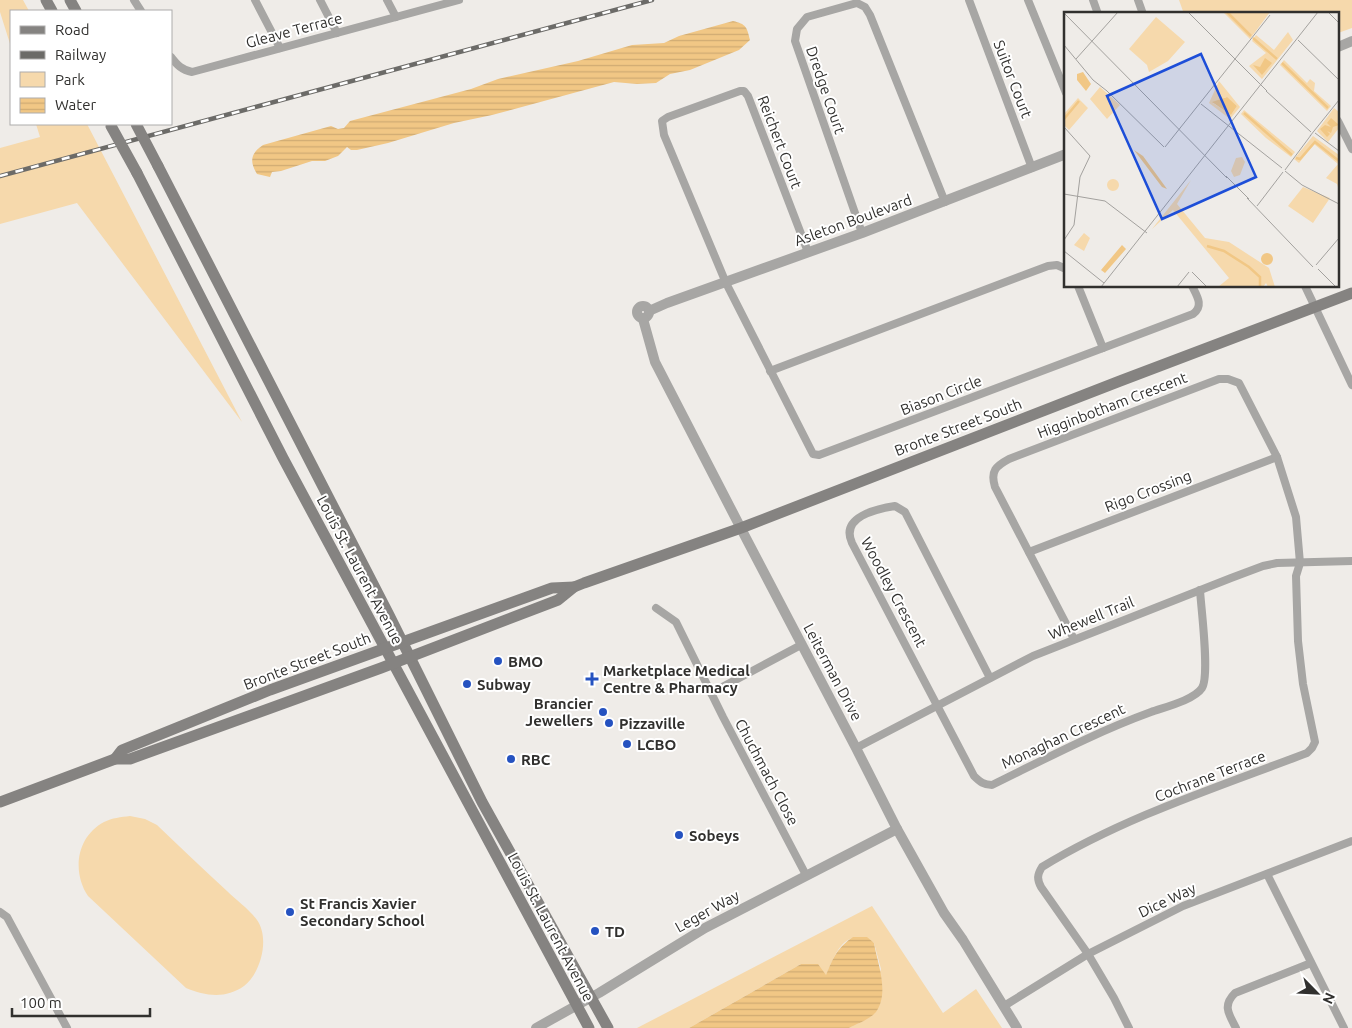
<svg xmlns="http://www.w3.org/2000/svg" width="1352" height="1028" font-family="Ubuntu,sans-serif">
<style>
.green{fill:#f6d9ac}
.water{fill:url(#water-rules)}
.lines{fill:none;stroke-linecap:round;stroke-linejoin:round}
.minor{stroke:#a7a6a4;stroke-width:8}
.tertiary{stroke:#a7a6a4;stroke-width:10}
.secondary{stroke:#858381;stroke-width:11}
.rail-casing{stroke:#6c6b68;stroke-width:4.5}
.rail{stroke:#fff;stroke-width:2.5;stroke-dasharray:8;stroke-linecap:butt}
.secondary-bridge{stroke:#858381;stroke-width:11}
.poi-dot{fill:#2552c0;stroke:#fff;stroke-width:2}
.labels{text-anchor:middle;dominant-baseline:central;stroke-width:4;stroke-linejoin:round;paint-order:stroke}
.street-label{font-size:15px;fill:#31302e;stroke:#fff}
.poi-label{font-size:15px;font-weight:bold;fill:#31302e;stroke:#fff;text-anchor:start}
.inset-river{fill:none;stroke:#f1c785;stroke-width:2.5}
.inset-road{fill:none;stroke:#a3a19e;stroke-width:1}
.view{fill:#1d4ed8;fill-opacity:0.15;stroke:#1d4ed8;stroke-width:2.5}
.inset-edge{fill:none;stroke:#31302e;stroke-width:2.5}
</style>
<defs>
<pattern id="water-rules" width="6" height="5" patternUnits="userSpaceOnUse" patternTransform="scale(1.25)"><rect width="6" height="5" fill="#f1c785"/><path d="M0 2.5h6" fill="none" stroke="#cfab73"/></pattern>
</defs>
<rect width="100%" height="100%" fill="#efece8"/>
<g class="green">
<polygon points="0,0 23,0 29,11 11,11 11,47 0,12"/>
<polygon points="1179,0 1352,0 1352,28 1338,33 1338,14 1184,14"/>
<polygon points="36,124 87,124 242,422 77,203 0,224 0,148 40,137"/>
<path d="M130,816L145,819L157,825C180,847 203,869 227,891C236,900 249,909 257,920C270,938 261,973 244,986C226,999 205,996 186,988L88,896C72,872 76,837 104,822C112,818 121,817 130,816Z"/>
<path d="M872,906L943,1013L976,989L1002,1028H849L863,1021L881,969L874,943C847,924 834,954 826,976L801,964L689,1028H637Z"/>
</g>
<g class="water">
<path d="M733,21C746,24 747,27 750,40L739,50L690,70L670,74L656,83L637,84L614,82L492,115L454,123L388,143L357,150H351L347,147L338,156L325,161H312L281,171L272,172L270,177L257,174C249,161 251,153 263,145L331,126L338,129L344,128L350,121L471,89L498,79L578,61L632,45L664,43L679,36Z"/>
<path d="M853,937H867L874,943C877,962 890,993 876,1012C870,1019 857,1024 849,1028H689L801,964H818L826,975C833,958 837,948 853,937Z"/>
</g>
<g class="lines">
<g class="minor">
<polyline points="134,0 141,11"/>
<polyline points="255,0 280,48"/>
<polyline points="320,0 337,33"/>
<polyline points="387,0 396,17"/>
<polyline points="969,0 1032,168"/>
<polyline points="1028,0 1066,93"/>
<polyline points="1093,0 1098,14"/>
<polyline points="1138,0 1143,14"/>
<path d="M171,57C177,65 182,70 192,72L459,0"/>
<polyline points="1338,121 1352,149"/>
<polyline points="862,233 795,41 797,29 807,17 857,3 865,7 870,15 945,202"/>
<polyline points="808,252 748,96 744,91 740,91 668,117 662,121 664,135 726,283 813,454 819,455 1103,348 1078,286"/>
<polyline points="1305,286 1352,385"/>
<path d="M1103,348L1193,314C1204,306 1197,296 1192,286"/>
<polyline points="770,371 1048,266 1057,265 1066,269"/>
<polyline points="1029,552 1277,457"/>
<polyline points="656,608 676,622 723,717 806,875"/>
<path d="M1074,639L995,487C990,471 996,466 1009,459L1219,379H1228L1239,383L1277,457L1296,517L1300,563L1296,576L1298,641L1303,684L1315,742L1312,748L1307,753C1218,787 1124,817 1042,867C1037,875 1037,879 1041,887L1088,954L1114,998L1129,1028"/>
<path d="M990,678L905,512L895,506C876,509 840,517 852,543L974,776C980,782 984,785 992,785C1045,759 1096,732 1151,712C1165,707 1194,700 1202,688C1210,675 1201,608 1200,590"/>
<polyline points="711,693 801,645"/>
<polyline points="856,748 1033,656 1231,578 1263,566 1277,563 1352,561"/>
<polyline points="1267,874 1344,1028"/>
<polyline points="0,912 7,917 67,1028"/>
<polyline points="1004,1006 1088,954 1183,906 1352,841"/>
<path d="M1236,1028C1229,1014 1222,1006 1235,993L1311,963"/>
</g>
<g class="tertiary">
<polyline points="1338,47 1352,41"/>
<circle cx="643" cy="312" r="6"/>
<polyline points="649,311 667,303 862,233 1066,154"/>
<polyline points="643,319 655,362 748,542 856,748 897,829 944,913 963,940 1017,1028"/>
<polyline points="536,1028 599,993 705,928 897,829"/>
</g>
<g class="secondary">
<polyline points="46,0 52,11"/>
<polyline points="70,0 76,11"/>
<polyline points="158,166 389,615 482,802 608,1028"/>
<polyline points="137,173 283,458 589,1028"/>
<polyline points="115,759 122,750 270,690 552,588 574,587"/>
<polyline points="0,802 115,759 130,759 381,668 558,600 574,587 584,583 741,528 1120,381 1352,293"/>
</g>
<defs>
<polyline id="rail" points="0,176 652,0"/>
</defs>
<use href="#rail" class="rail-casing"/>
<use href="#rail" class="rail"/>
<g class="secondary-bridge">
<polyline points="136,124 158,166"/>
<polyline points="111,126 137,173"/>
</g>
</g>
<g class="poi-dot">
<circle cx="498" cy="661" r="5"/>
<path d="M589.5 671.5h5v5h5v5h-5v5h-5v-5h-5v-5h5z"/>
<circle cx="467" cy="684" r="5"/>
<circle cx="603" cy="712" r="5"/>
<circle cx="609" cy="723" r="5"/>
<circle cx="627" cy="744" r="5"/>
<circle cx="511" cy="759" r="5"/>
<circle cx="679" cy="835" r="5"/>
<circle cx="290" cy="912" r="5"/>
<circle cx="595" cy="931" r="5"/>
</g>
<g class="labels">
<g class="street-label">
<text transform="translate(294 30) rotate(-15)">Gleave Terrace</text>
<text transform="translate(1013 79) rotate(69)">Suitor Court</text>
<text transform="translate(826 90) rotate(71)">Dredge Court</text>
<text transform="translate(780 142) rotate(69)">Reichert Court</text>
<text transform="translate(853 220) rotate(-20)">Asleton Boulevard</text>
<text transform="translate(941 395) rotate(-21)">Biason Circle</text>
<text transform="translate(1112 405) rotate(-21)">Higginbotham Crescent</text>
<text transform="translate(958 427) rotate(-21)">Bronte Street South</text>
<text transform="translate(1148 491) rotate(-21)">Rigo Crossing</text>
<text transform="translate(360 570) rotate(62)">Louis St. Laurent Avenue</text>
<text transform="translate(894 592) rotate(62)">Woodley Crescent</text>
<text transform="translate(1091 618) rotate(-22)">Whewell Trail</text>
<text transform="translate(307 661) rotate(-21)">Bronte Street South</text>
<text transform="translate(833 672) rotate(62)">Leiterman Drive</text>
<text transform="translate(1063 736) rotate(-25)">Monaghan Crescent</text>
<text transform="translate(767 772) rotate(62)">Chuchmach Close</text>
<text transform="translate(1210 776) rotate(-21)">Cochrane Terrace</text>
<text transform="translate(1167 900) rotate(-25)">Dice Way</text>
<text transform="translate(707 911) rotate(-29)">Leger Way</text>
<text transform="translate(551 927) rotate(62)">Louis St. Laurent Avenue</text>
</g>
<g class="poi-label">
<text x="508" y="661">BMO</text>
<text x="603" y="670">Marketplace Medical<tspan x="603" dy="17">Centre &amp; Pharmacy</tspan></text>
<text x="477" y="684">Subway</text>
<text x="593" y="703" text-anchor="end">Brancier<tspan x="593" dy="17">Jewellers</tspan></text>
<text x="619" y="723">Pizzaville</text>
<text x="637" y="744">LCBO</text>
<text x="521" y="759">RBC</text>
<text x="689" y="835">Sobeys</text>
<text x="300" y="903">St Francis Xavier<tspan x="300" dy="17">Secondary School</tspan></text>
<text x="605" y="931">TD</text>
</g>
</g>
<g transform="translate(1064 12)">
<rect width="275" height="275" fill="#efece8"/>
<path d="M159,0H206L186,27ZM92,5L121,30L104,49L85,60L83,53L65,37ZM224,20L229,28L198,67L185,54L202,41L188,29L192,23L210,38ZM220,48L243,71L246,67L251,71L250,79L267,94L263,99L216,53ZM155,69L176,95L166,107L145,91ZM162,85L173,94L167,103L149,91ZM36,75L56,93L43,107L26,87ZM14,86L24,96L5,118L0,113V102ZM270,96L275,100V116L264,130L253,119ZM180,98L231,140L227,145L202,126L177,102ZM249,124L275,143V178L273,172L262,166L274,152L250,132L235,151L230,147ZM178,145L181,150L176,163L170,165L167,159L172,146ZM43 173a6 6 0 1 1 12 0a6 6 0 1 1-12 0ZM127,168L113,192L141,226L165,230L205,256L211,275H204L202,271L199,275H154L165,266L109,198L88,217ZM239,175L266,186L249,211L224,194ZM20,221L26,226L20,239L10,233Z" fill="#f6d9ac" fill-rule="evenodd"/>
<path d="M201,46L208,51L198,63L189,53L196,55ZM19,60L27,72L22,79L13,68V62ZM163,85L173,94L167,103L148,90ZM267,106L275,113L269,115L267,121L263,119L266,122L263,125L256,117L261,113L267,115L263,111ZM70,138L79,144L103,177L98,175ZM58,233L62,237L41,261L37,258ZM197 247a6 6 0 1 1 12 0a6 6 0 1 1-12 0Z" fill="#f1c785"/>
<path class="inset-river" d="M163,0L187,24M189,26L213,47M218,51L264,96M180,101L228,143M0,107L15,89M232,146L236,147L251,130L275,149M143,234L160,239L185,255L196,265V275"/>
<path class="inset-road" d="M124,0L203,79M264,0L275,11M0,1L163,166M234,28L275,68M0,33L29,68L43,79L100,135M12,47L54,0M202,79L247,120M137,92L218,156M0,115L26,144M251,121L275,139M246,124L275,88M101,135L206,3M221,158L247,123M221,159L238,173L275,192M162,164L185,187M0,182L41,189L83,221M183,186L249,255M193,194L219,160M0,228L10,213L16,165L26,144M0,239L40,271M252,253L275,226M254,257L272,275M128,260L143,275M37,275L254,0M113,275L125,260"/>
<path class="view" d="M137,42L192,165L98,207L43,84Z"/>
<rect width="275" height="275" class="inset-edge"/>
</g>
<rect x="10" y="10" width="162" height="115" fill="#ffffff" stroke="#adacab"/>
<rect x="20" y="26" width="25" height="8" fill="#858381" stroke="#adacab"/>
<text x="55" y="35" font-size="15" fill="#31302e">Road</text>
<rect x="20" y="51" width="25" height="8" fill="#6c6b68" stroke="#adacab"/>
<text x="55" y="60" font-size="15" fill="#31302e">Railway</text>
<rect x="20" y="72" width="25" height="15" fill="#f6d9ac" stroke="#adacab"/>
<text x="55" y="85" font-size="15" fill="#31302e">Park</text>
<rect x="20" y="98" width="25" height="15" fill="url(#water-rules)" stroke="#adacab"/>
<text x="55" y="110" font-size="15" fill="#31302e">Water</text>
<g transform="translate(1317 993) rotate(114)" stroke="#ffffff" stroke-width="4" paint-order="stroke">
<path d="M0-4L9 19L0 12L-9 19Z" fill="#31302e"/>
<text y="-8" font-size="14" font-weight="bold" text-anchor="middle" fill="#31302e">N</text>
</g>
<path d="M12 1008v8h138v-8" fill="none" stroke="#31302e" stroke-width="2.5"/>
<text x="20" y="1008" font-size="15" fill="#31302e" stroke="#ffffff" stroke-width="4" paint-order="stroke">100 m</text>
</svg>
